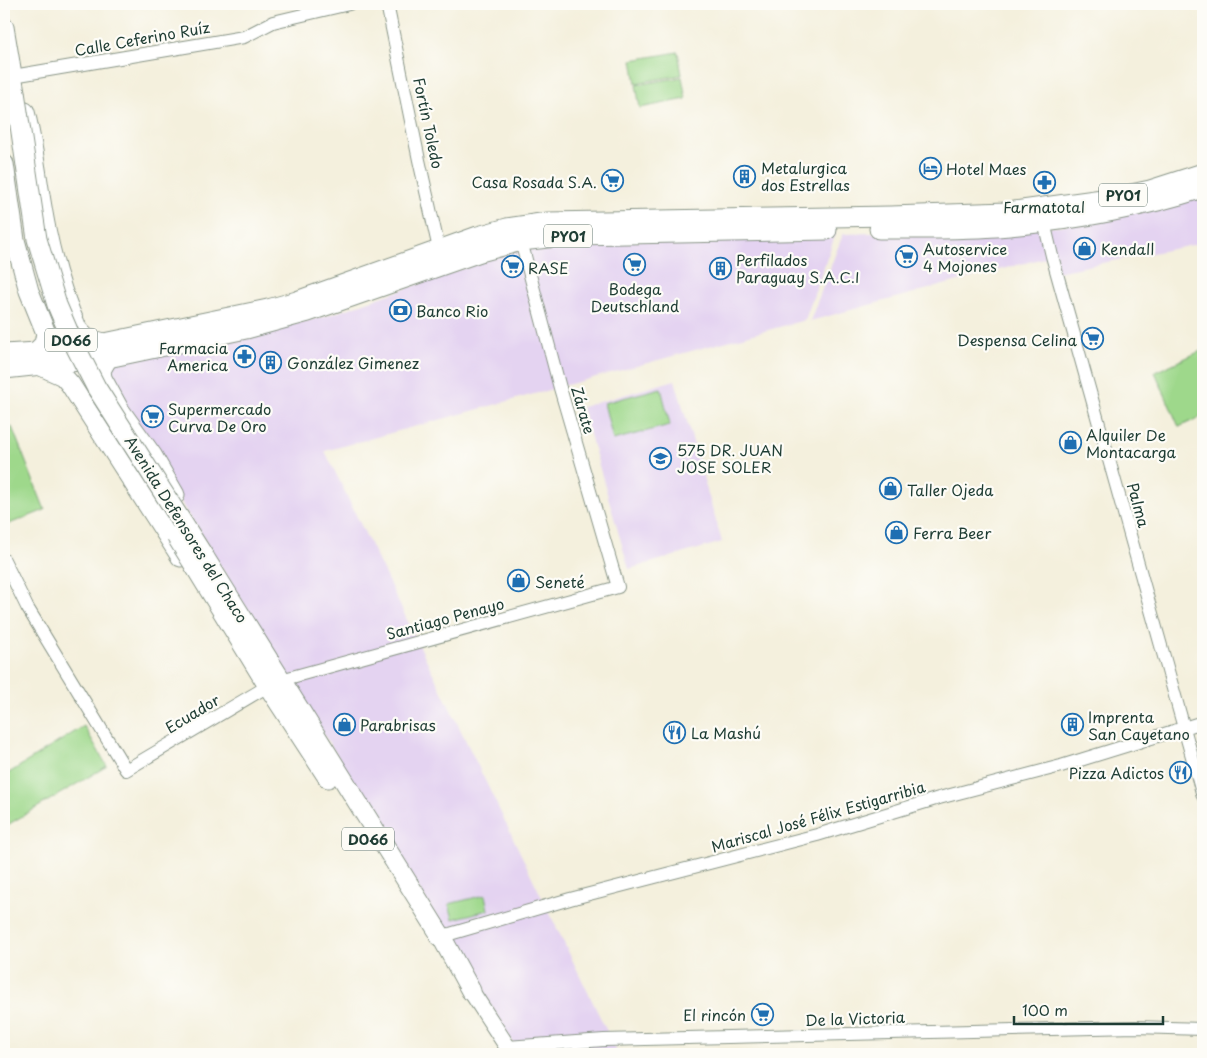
<svg xmlns="http://www.w3.org/2000/svg" width="1207" height="1058" font-family="'Playpen Sans',sans-serif">
<style>
.built{fill:#e4d3f1}
.green{fill:#9ed88b;stroke:#5e8a60}
.lines{fill:none;stroke-linecap:round;stroke-linejoin:round}
.minor-casing{stroke:#8a9688;stroke-width:14}
.major-casing{stroke:#8a9688;stroke-width:18}
.highway-casing{stroke:#8a9688;stroke-width:21}
.minor{stroke:#fff;stroke-width:12}
.major{stroke:#fff;stroke-width:16}
.highway{stroke:#fff;stroke-width:19}
.highway-bridge-casing{stroke:#8a9688;stroke-width:21;stroke-linecap:butt}
.highway-bridge{stroke:#fff;stroke-width:19}
.labels{text-anchor:middle;dominant-baseline:central;stroke-width:4.5;stroke-linejoin:round;paint-order:stroke}
.shield{fill:#fdfcf7;stroke:#62766e;stroke-width:1}
.shield-label{font-size:14px;font-weight:bold;fill:#1f3d34}
.street-label{font-size:15px;fill:#1f3d34;stroke:#fdfcf7}
.poi-label{font-size:15px;fill:#1f3d34;stroke:#fdfcf7;text-anchor:start}
</style>
<rect width="100%" height="100%" fill="#fdfcf7"/>
<filter id="ink" filterUnits="userSpaceOnUse"><feTurbulence type="fractalNoise" baseFrequency=".02" numOctaves="2"/><feDisplacementMap in="SourceGraphic" scale="10" xChannelSelector="R" yChannelSelector="G"/><feConvolveMatrix kernelMatrix="1 2 1 2 8 2 1 2 1" color-interpolation-filters="sRGB"/></filter>
<filter id="wash" filterUnits="userSpaceOnUse"><feTurbulence type="fractalNoise" baseFrequency=".0096" numOctaves="4" result="noise"/><feDisplacementMap in="SourceGraphic" scale="20" xChannelSelector="R" yChannelSelector="G"/><feGaussianBlur stdDeviation="1.12" result="paint"/><feColorMatrix in="noise" values="0 0 0 0 0 0 0 0 0 0 0 0 0 0 0 0 0 1.4 0 .05"/><feComposite in="paint" operator="in"/></filter>
<g filter="url(#wash)">
<rect width="100%" height="100%" fill="#f4f0dd"/>
<g class="built">
<polygon points="1203,193 1203,243 1057,272 1051,256 810,321 843,234 1055,227"/>
<polygon points="836,233 805,320 325,451 618,1054 520,1054 97,365 324,317 533,244"/>
<polygon points="675,380 722,542 629,569 582,407"/>
</g>
<g class="green">
<polygon points="678,52 682,75 636,83 632,60"/>
<polygon points="682,77 686,99 640,108 636,85"/>
<polygon points="1203,350 1203,416 1179,427 1155,372"/>
<polygon points="661,388 670,425 613,440 604,403"/>
<polygon points="12,427 45,510 9,524 4,512 4,430"/>
<polygon points="84,726 107,766 4,827 4,776"/>
<polygon points="485,895 488,910 453,919 449,904"/>
</g>
</g>
<g filter="url(#ink)">
<g class="lines">
<defs>
<g id="minor">
<polyline points="387,4 419,160 439,249"/>
<polyline points="13,76 244,37 273,22 349,4"/>
<polyline points="1044,222 1052,256 1203,796"/>
<polyline points="4,560 27,607 126,770 273,683"/>
<polyline points="281,680 618,587 560,388 521,241"/>
<polyline points="436,938 570,899 817,835 939,798 1061,766 1203,722"/>
<polyline points="507,1047 604,1040 1135,1027 1203,1029"/>
</g>
<polyline id="major" points="471,991 512,1054"/>
<g id="highway">
<polyline points="4,27 15,92"/>
<path d="M25,112C35,151 38,190 46,229C53,263 63,298 78,330L86,338L104,343"/>
<polyline points="4,164 15,240 29,291 46,333 44,344 36,352"/>
<path d="M879,229C923,229 966,230 1009,226C1075,220 1141,208 1203,188"/>
<polyline points="4,354 71,350 268,309 297,301 478,236 507,228 548,222 891,216 1007,212 1117,197 1150,190 1203,173"/>
<polyline points="108,358 101,370 102,378 119,409 152,455 175,495"/>
<polyline points="41,366 63,376 70,384 181,557"/>
<polyline points="4,369 108,358 246,329 308,312 480,252 521,241 575,235 827,230"/>
<polyline points="205,558 441,936 471,991"/>
<polyline points="194,565 268,686 328,778"/>
</g>
</defs>
<use href="#minor" class="minor-casing"/>
<use href="#major" class="major-casing"/>
<use href="#highway" class="highway-casing"/>
<use href="#minor" class="minor"/>
<use href="#major" class="major"/>
<use href="#highway" class="highway"/>
<defs>
<g id="highway-bridge">
<polyline points="15,92 37,239 57,305 72,340 96,387 205,558"/>
<polyline points="176,536 194,565"/>
</g>
</defs>
<use href="#highway-bridge" class="highway-bridge-casing"/>
<use href="#highway-bridge" class="highway-bridge"/>
</g>
</g>
<defs>
<symbol id="hotel-ring" viewBox="-11 -11 22 22"><circle r="9.5" fill="#fdfcf7" stroke="#1f6fb2" stroke-width="1.5"/><path d="M-6-4.5h1.5V1H6V5H4.5V3h-9V5H-6ZM-4 0a1.8 1.8 0 1 1 3.6 0ZM.5 0V-2.5h3Q6-2.5 6 0Z" fill="#1f6fb2"/></symbol>
<symbol id="building-ring" viewBox="-11 -11 22 22"><circle r="9.5" fill="#fdfcf7" stroke="#1f6fb2" stroke-width="1.5"/><path d="M-4-6H4V6H1V3H-1V6H-4ZM-2.5-4.3h1.7v1.8h-1.7ZM.8-4.3h1.7v1.8H.8ZM-2.5-1h1.7V.8h-1.7ZM.8-1h1.7V.8H.8Z" fill="#1f6fb2"/></symbol>
<symbol id="supermarket-ring" viewBox="-11 -11 22 22"><circle r="9.5" fill="#fdfcf7" stroke="#1f6fb2" stroke-width="1.5"/><path d="M-6-5.5h2.5l.6 2H6L4.5 2H-2.5L-4.4-4H-6ZM-1.5 3.2a1.3 1.3 0 1 0 .1 0ZM3 3.2a1.3 1.3 0 1 0 .1 0Z" fill="#1f6fb2"/></symbol>
<symbol id="pharmacy-ring" viewBox="-11 -11 22 22"><circle r="9.5" fill="#fdfcf7" stroke="#1f6fb2" stroke-width="1.5"/><path d="M-2-6h4v4h4v4h-4v4h-4v-4h-4v-4h4Z" fill="#1f6fb2"/></symbol>
<symbol id="shop-ring" viewBox="-11 -11 22 22"><circle r="9.5" fill="#fdfcf7" stroke="#1f6fb2" stroke-width="1.5"/><path d="M-5-2.5h2.3a2.7 3.5 0 0 1 5.4 0H5L5.5 6h-11ZM-1.5-2.5h3a1.5 2.3 0 0 0-3 0Z" fill="#1f6fb2"/></symbol>
<symbol id="bank-ring" viewBox="-11 -11 22 22"><circle r="9.5" fill="#fdfcf7" stroke="#1f6fb2" stroke-width="1.5"/><path d="M-6-4H6V4H-6ZM0-2.3a2.3 2.3 0 1 0 0 4.6a2.3 2.3 0 1 0 0-4.6Z" fill="#1f6fb2"/></symbol>
<symbol id="school-ring" viewBox="-11 -11 22 22"><circle r="9.5" fill="#fdfcf7" stroke="#1f6fb2" stroke-width="1.5"/><path d="M0-5L7-2L0 1L-7-2ZM-4 1L0 2.5L4 1V4Q0 6-4 4Z" fill="#1f6fb2"/></symbol>
<symbol id="restaurant-ring" viewBox="-11 -11 22 22"><circle r="9.5" fill="#fdfcf7" stroke="#1f6fb2" stroke-width="1.5"/><path d="M-5-6h1v4h1v-4h1v4h1v-4h1v5L-1.5 .5V6h-2V.5L-5-1ZM5-6V6H3V1.5H1.5Q1.5-4 5-6Z" fill="#1f6fb2"/></symbol>
</defs>
<g fill-rule="evenodd">
<use href="#hotel-ring" x="918" y="156" width="25" height="25"/>
<use href="#building-ring" x="732" y="164" width="25" height="25"/>
<use href="#supermarket-ring" x="600" y="168" width="25" height="25"/>
<use href="#pharmacy-ring" x="1032" y="170" width="25" height="25"/>
<use href="#shop-ring" x="1072" y="236" width="25" height="25"/>
<use href="#supermarket-ring" x="894" y="244" width="25" height="25"/>
<use href="#supermarket-ring" x="622" y="252" width="25" height="25"/>
<use href="#supermarket-ring" x="500" y="254" width="25" height="25"/>
<use href="#building-ring" x="708" y="256" width="25" height="25"/>
<use href="#bank-ring" x="388" y="298" width="25" height="25"/>
<use href="#supermarket-ring" x="1080" y="326" width="25" height="25"/>
<use href="#pharmacy-ring" x="232" y="344" width="25" height="25"/>
<use href="#building-ring" x="258" y="350" width="25" height="25"/>
<use href="#supermarket-ring" x="140" y="404" width="25" height="25"/>
<use href="#shop-ring" x="1058" y="430" width="25" height="25"/>
<use href="#school-ring" x="648" y="446" width="25" height="25"/>
<use href="#shop-ring" x="878" y="476" width="25" height="25"/>
<use href="#shop-ring" x="884" y="520" width="25" height="25"/>
<use href="#shop-ring" x="506" y="568" width="25" height="25"/>
<use href="#shop-ring" x="332" y="712" width="25" height="25"/>
<use href="#building-ring" x="1060" y="712" width="25" height="25"/>
<use href="#restaurant-ring" x="662" y="720" width="25" height="25"/>
<use href="#restaurant-ring" x="1168" y="760" width="25" height="25"/>
<use href="#supermarket-ring" x="750" y="1002" width="25" height="25"/>
</g>
<g class="labels">
<g class="shield">
<rect x="1099" y="183.5" width="48" height="23" rx="4"/>
<rect x="544" y="224.5" width="48" height="23" rx="4"/>
<rect x="45" y="328.5" width="52" height="23" rx="4"/>
<rect x="342" y="827.5" width="52" height="23" rx="4"/>
</g>
<g class="shield-label">
<text x="1123" y="195">PY01</text>
<text x="568" y="236">PY01</text>
<text x="71" y="340">D066</text>
<text x="368" y="839">D066</text>
</g>
<g class="street-label">
<text transform="translate(142 38) rotate(-10)">Calle Ceferino Ruíz</text>
<text transform="translate(429 123) rotate(78)">Fortín Toledo</text>
<text transform="translate(584 410) rotate(74)">Zárate</text>
<text transform="translate(1139 505) rotate(75)">Palma</text>
<text transform="translate(187 529) rotate(58)">Avenida Defensores del Chaco</text>
<text transform="translate(445 618) rotate(-15)">Santiago Penayo</text>
<text transform="translate(192 713) rotate(-31)">Ecuador</text>
<text transform="translate(818 816) rotate(-16)">Mariscal José Félix Estigarribia</text>
<text transform="translate(855 1018) rotate(-2)">De la Victoria</text>
</g>
<g class="poi-label">
<text x="761" y="167">Metalurgica<tspan x="761" dy="17">dos Estrellas</tspan></text>
<text x="946" y="168">Hotel Maes</text>
<text x="597" y="181" text-anchor="end">Casa Rosada S.A.</text>
<text x="1044" y="206" text-anchor="middle">Farmatotal</text>
<text x="923" y="248">Autoservice<tspan x="923" dy="17">4 Mojones</tspan></text>
<text x="1101" y="248">Kendall</text>
<text x="736" y="259">Perfilados<tspan x="736" dy="17">Paraguay S.A.C.I</tspan></text>
<text x="528" y="267">RASE</text>
<text x="635" y="288" text-anchor="middle">Bodega<tspan x="635" dy="17">Deutschland</tspan></text>
<text x="416" y="310">Banco Rio</text>
<text x="1077" y="339" text-anchor="end">Despensa Celina</text>
<text x="228" y="347" text-anchor="end">Farmacia<tspan x="228" dy="17">America</tspan></text>
<text x="287" y="362">González Gimenez</text>
<text x="168" y="408">Supermercado<tspan x="168" dy="17">Curva De Oro</tspan></text>
<text x="1086" y="434">Alquiler De<tspan x="1086" dy="17">Montacarga</tspan></text>
<text x="677" y="449">575 DR. JUAN<tspan x="677" dy="17">JOSE SOLER</tspan></text>
<text x="907" y="489">Taller Ojeda</text>
<text x="913" y="532">Ferra Beer</text>
<text x="535" y="581">Seneté</text>
<text x="1088" y="716">Imprenta<tspan x="1088" dy="17">San Cayetano</tspan></text>
<text x="360" y="724">Parabrisas</text>
<text x="691" y="732">La Mashú</text>
<text x="1164" y="772" text-anchor="end">Pizza Adictos</text>
<text x="746" y="1014" text-anchor="end">El rincón</text>
</g>
</g>
<rect width="1207" height="1058" fill="none" stroke="#fdfcf7" stroke-width="20"/>
<path d="M1014 1016v8h149v-8" fill="none" stroke="#1f3d34" stroke-width="2.5"/>
<text x="1022" y="1016" font-size="15" fill="#1f3d34" stroke="#fdfcf7" stroke-width="4" paint-order="stroke">100 m</text>
</svg>
